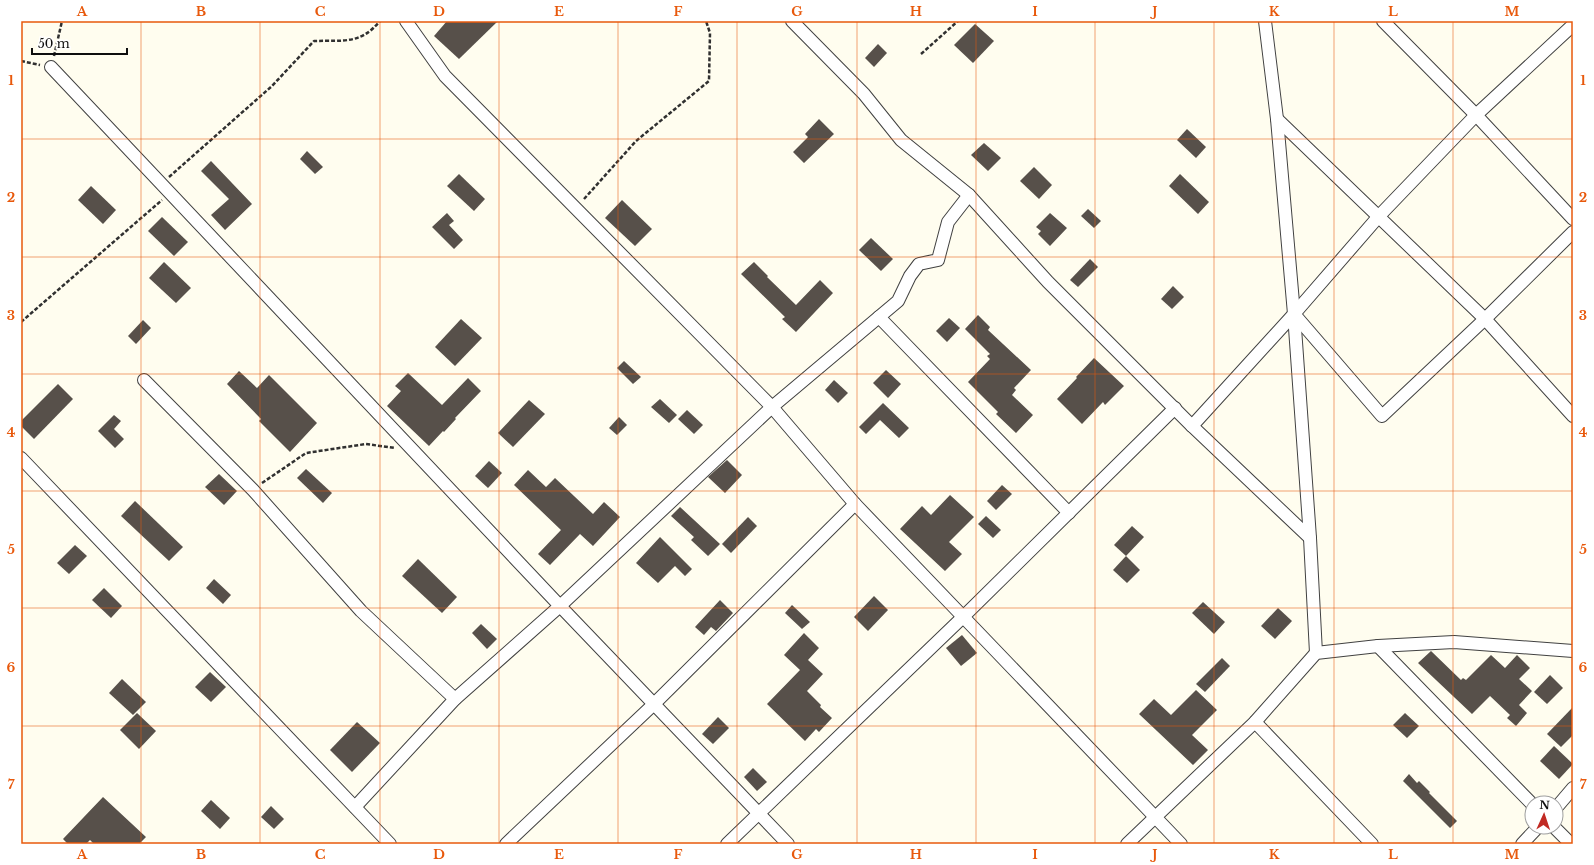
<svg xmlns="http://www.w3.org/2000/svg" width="1594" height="865" font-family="'Libre Baskerville',serif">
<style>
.building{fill:#57504a}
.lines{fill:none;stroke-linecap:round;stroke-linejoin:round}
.minor-casing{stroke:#414141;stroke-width:14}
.path{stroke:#303030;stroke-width:2.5;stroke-dasharray:4 2;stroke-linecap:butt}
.minor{stroke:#fff;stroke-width:12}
.grid{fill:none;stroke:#e8590c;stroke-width:1;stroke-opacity:0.55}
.neatline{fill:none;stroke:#e8590c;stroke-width:1.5}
.grid-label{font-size:13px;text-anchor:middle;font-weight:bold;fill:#e8590c}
</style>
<rect width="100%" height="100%" fill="#fffdef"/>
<g class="building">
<polygon points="447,21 498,21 459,59 434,36"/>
<polygon points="975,24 994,41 973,63 954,45"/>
<polygon points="878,44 887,53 874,67 865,58"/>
<polygon points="819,119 834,134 804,163 793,152 808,137 805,134"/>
<polygon points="1187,129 1206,147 1196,158 1177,140"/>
<polygon points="984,143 1001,158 988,171 971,155"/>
<polygon points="307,151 323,167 315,174 300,159"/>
<polygon points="211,161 252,204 225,230 211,215 229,199 201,171"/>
<polygon points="1034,167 1052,185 1039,199 1020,181"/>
<polygon points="459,174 485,199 474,211 447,186"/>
<polygon points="1180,174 1209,202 1198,214 1169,186"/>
<polygon points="91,186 116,210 103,224 78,200"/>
<polygon points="622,200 652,229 635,246 605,218"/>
<polygon points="1088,209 1101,221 1094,228 1081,216"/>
<polygon points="447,213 454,221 449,225 463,240 454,249 432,227"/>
<polygon points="1050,213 1067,228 1050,246 1038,234 1041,231 1036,227"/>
<polygon points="162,217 188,242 174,256 148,231"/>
<polygon points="871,238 893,259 881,271 859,250"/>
<polygon points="1090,259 1098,267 1078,287 1070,280"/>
<polygon points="164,262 191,288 176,303 149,278"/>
<polygon points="754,262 768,276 767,277 796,305 820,280 833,293 796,332 782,319 785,317 741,274"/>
<polygon points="1173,286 1184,297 1172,309 1161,299"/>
<polygon points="978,315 990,327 988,330 1031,370 1014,388 1016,390 1012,395 1033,415 1016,433 996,414 998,412 968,382 990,359 987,356 990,354 965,329"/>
<polygon points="949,318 960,328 947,342 936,331"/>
<polygon points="461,319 482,338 455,366 435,347"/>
<polygon points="143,320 151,328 136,344 128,336"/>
<polygon points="1094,358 1124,386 1105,405 1103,402 1082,424 1057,399 1077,378 1076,377"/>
<polygon points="624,361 641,377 633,384 617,368"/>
<polygon points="886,370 901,384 888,398 873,383"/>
<polygon points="239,371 257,388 269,375 317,423 290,452 259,421 261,419 227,384"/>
<polygon points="408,373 442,405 468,378 481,391 455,418 456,419 444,432 443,431 429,446 387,406 401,391 395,386"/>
<polygon points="834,380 848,393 838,403 825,390"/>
<polygon points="58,384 73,399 34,439 21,426 21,421"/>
<polygon points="660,399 677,415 669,423 651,407"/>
<polygon points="529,400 545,414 513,447 498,433"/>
<polygon points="883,403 909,428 899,438 880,420 866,434 859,427"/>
<polygon points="687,410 703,425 694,434 678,419"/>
<polygon points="114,415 121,421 114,429 124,439 115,448 98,431"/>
<polygon points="619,417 627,425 617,435 609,428"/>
<polygon points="727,460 742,475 725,493 708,477"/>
<polygon points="489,461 502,473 488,488 475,476"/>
<polygon points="306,469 332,493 323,503 297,478"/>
<polygon points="528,470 546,487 555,478 593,514 604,502 620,517 593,546 580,534 550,565 538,554 561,530 514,485"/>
<polygon points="219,474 237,491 224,505 205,487"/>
<polygon points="1002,485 1012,494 996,510 987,501"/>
<polygon points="950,495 974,517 949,542 962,554 945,571 900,529 922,506 931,515"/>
<polygon points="135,501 183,547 169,561 121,516"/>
<polygon points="680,507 720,544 708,556 691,540 694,537 671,516"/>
<polygon points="986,516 1001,530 993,538 978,524"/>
<polygon points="748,517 757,526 731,553 722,544"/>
<polygon points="1132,526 1144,537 1126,556 1114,545"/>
<polygon points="660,537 692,569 685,576 675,566 658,583 636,563"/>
<polygon points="75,545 87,556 69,574 57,563"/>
<polygon points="1126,556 1140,570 1127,583 1113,570"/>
<polygon points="418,559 457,597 442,613 402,576"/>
<polygon points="214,579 231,595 223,604 206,588"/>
<polygon points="104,588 122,606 111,618 92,600"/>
<polygon points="874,596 888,610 868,631 854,617"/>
<polygon points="720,600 733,613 716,631 711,627 704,635 695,627"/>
<polygon points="1203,602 1225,622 1214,634 1192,613"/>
<polygon points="792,605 810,622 802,629 785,613"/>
<polygon points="1278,608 1292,621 1275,639 1261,626"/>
<polygon points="481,624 497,639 487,649 472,633"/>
<polygon points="804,633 819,648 808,660 823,674 807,691 821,705 820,707 832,718 819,732 816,729 805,741 767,704 800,670 784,655"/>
<polygon points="962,635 977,653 961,666 946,648"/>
<polygon points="1431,651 1461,680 1463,678 1466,680 1491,655 1505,668 1517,655 1530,668 1519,679 1532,691 1519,705 1527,713 1516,726 1507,718 1510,715 1490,696 1472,714 1418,663"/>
<polygon points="1222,658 1230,666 1205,692 1196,684"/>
<polygon points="210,672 226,687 211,702 195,687"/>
<polygon points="1550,675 1563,688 1547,704 1534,692"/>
<polygon points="122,679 146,702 133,715 109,693"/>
<polygon points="1196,690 1217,710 1192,735 1208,750 1193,765 1139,714 1154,699 1171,715"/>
<polygon points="1573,707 1573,735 1561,747 1547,734"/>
<polygon points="137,713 156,731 139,749 120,730"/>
<polygon points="1405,713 1419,726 1407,738 1393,725"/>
<polygon points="718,717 729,728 713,744 702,734"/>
<polygon points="357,722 380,743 352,772 330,750"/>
<polygon points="1554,746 1573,764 1559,779 1540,761"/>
<polygon points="753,768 767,782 757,791 744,777"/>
<polygon points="1409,774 1417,783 1419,781 1430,792 1429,793 1457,821 1450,828 1403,781"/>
<polygon points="103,797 146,837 139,844 94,844 90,840 86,844 68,844 63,839"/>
<polygon points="211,800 230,818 220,829 201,811"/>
<polygon points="271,806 284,819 274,829 261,817"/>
</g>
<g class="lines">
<defs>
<g id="minor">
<polyline points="406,21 445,76 772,407 855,504 1181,844"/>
<polyline points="792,21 864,94 901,140 969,195 1048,282 1192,426 1310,538"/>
<polyline points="1265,21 1277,119 1294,314 1310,538 1316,653"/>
<polyline points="1383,21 1476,115 1573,219"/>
<polyline points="51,67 560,606 788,844"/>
<polyline points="1277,119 1485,319 1573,416"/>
<polyline points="1294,314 1382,416 1485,319 1573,232"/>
<polyline points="879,317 1069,513"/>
<polyline points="144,380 253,490 361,611 455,699"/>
<polyline points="1192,426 1294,314 1379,216 1476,115 1573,25"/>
<polyline points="21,458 390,844"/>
<polyline points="1378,646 1532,804"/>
<polyline points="1255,722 1372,844"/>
<polyline points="355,807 455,699 560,606 772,407 898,301 910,276 919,264 938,260 948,222 969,195"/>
<polyline points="1556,808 1573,788"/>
<polyline points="1554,827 1571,844"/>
<polyline points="506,844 654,704 855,504"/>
<polyline points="727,844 963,617 1175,408"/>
<polyline points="1127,844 1255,722 1316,653 1378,646 1454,642 1573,651"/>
<polyline points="1522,844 1538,827"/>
</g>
</defs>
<use href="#minor" class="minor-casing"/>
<g class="path">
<polyline points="921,54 958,21"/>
<polyline points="54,56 62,21"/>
<polyline points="21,61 40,65"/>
<path d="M169,177L272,86L314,41C343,40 360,45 380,21"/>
<polyline points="584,199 636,141 709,81 710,33 706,21"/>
<polyline points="21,322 162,200"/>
<polyline points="262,483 306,453 366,444 395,448"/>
</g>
<use href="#minor" class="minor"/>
</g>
<path class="grid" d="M141,21V844M260,21V844M380,21V844M499,21V844M618,21V844M737,21V844M857,21V844M976,21V844M1095,21V844M1214,21V844M1334,21V844M1453,21V844M21,139H1573M21,257H1573M21,374H1573M21,491H1573M21,608H1573M21,726H1573"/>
<rect width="1594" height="865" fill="none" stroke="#ffffff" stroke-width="44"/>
<g transform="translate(1544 815) rotate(3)"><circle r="19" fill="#ffffff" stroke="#9f9f9f"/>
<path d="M0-3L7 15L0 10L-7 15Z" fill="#c12a23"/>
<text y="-6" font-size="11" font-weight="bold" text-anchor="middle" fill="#0e0e0e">N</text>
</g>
<path d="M32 48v6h95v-6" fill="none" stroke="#0e0e0e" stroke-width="2"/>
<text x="38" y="48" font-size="12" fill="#0e0e0e" stroke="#ffffff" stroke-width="3" paint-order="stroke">50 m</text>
<rect x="22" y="22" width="1550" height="821" class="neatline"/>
<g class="grid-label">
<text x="82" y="16">A</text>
<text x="201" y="16">B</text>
<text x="320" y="16">C</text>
<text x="439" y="16">D</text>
<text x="559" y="16">E</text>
<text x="678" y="16">F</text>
<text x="797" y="16">G</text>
<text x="916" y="16">H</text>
<text x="1035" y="16">I</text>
<text x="1155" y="16">J</text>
<text x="1274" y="16">K</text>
<text x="1393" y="16">L</text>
<text x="1512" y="16">M</text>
<text x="11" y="85">1</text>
<text x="1583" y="85">1</text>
<text x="11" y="202">2</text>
<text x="1583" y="202">2</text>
<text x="11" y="320">3</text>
<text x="1583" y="320">3</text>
<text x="11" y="437">4</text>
<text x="1583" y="437">4</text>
<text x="11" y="554">5</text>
<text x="1583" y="554">5</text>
<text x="11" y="672">6</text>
<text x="1583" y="672">6</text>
<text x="11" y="789">7</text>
<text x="1583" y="789">7</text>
<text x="82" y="859">A</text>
<text x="201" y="859">B</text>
<text x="320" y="859">C</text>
<text x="439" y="859">D</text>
<text x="559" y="859">E</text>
<text x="678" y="859">F</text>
<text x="797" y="859">G</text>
<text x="916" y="859">H</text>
<text x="1035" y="859">I</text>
<text x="1155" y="859">J</text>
<text x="1274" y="859">K</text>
<text x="1393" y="859">L</text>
<text x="1512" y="859">M</text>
</g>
</svg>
